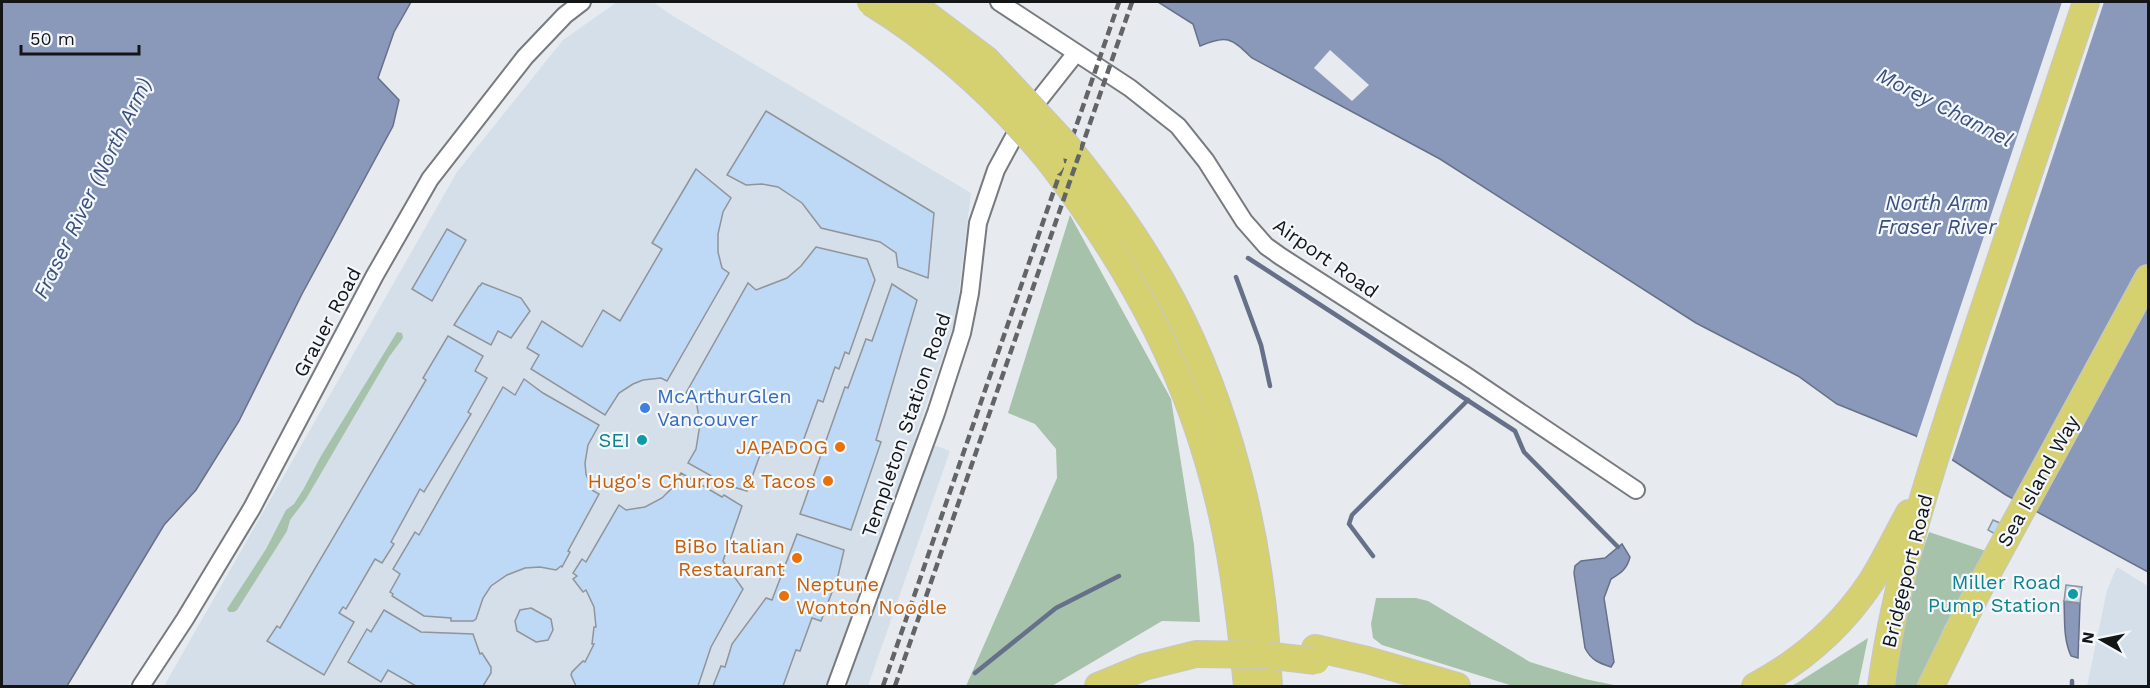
<svg xmlns="http://www.w3.org/2000/svg" width="2150" height="688" font-family="'Work Sans',sans-serif">
<style>
.built{fill:#d5dfe9}
.green{fill:#a7c2ab}
.water{fill:#8a99ba;stroke:#667189;stroke-width:1.5}
.pier{fill:#e7ebef}
.lines{fill:none;stroke-linecap:round;stroke-linejoin:round}
.stream{stroke:#667189;stroke-width:4.5}
.building{fill:#bdd9f6;stroke:#919498;stroke-width:1.5}
.street-casing{stroke:#777a7e;stroke-width:20}
.primary-casing{stroke:#c6c7c7;stroke-width:28}
.street{stroke:#fff;stroke-width:16}
.primary{stroke:#d5d070;stroke-width:26}
.rail{stroke:#626466;stroke-width:4.5;stroke-dasharray:9 4.5;stroke-linecap:butt}
.primary-bridge-casing{stroke:#c6c7c7;stroke-width:28;stroke-linecap:butt}
.primary-bridge{stroke:#d5d070;stroke-width:26}
.shop-dot{fill:#3f7fe0;stroke:#f4f8fc;stroke-width:2}
.culture-dot{fill:#0f9aa8;stroke:#f4f8fc;stroke-width:2}
.food-dot{fill:#e8710a;stroke:#f4f8fc;stroke-width:2}
.labels{text-anchor:middle;dominant-baseline:central;stroke-width:4.5;stroke-linejoin:round;paint-order:stroke}
.street-label{font-size:20px;fill:#131516;stroke:#f4f8fc}
.shop-label{font-size:20px;fill:#366cbe;stroke:#f4f8fc;text-anchor:start}
.culture-label{font-size:20px;fill:#0d838f;stroke:#f4f8fc;text-anchor:end}
.food-label{font-size:20px;fill:#c56008;stroke:#f4f8fc;text-anchor:end}
.water-label{font-size:21px;font-style:italic;fill:#3b507e;stroke:#f4f8fc}
</style>
<rect width="100%" height="100%" fill="#e7ebef"/>
<g class="built">
<polygon points="617,2 653,2 673,16 971,193 956,317 915,438 950,451 868,686 164,686 457,172 563,40"/>
<polygon points="2117,567 2148,586 2148,686 2087,686 2107,590"/>
</g>
<g class="green">
<polygon points="1070,215 1171,399 1194,545 1200,622 1162,621 1052,686 966,686 1057,478 1056,449 1035,424 1008,413"/>
<polygon points="397,332 402,333 403,338 389,357 306,499 290,520 287,531 237,610 234,612 229,612 227,609 266,549 286,510 294,504 303,490 321,456"/>
<polygon points="1929,532 1986,551 1945,626 1917,686 1891,686 1912,583"/>
<polygon points="1376,598 1416,598 1428,601 1530,662 1585,679 1619,686 1513,686 1382,645 1373,638 1371,624"/>
<polygon points="1868,638 1858,686 1791,686 1797,683"/>
</g>
<g class="water">
<polygon points="2,2 411,2 394,32 378,78 399,100 393,126 302,294 239,421 196,490 164,525 67,686 2,686"/>
<path d="M1158,2H2148V572L2006,495L1916,436L1837,404L1798,376L1696,323L1440,159L1252,58C1231,38 1227,34 1200,46L1193,24Z"/>
<path d="M1622,544L1630,557C1627,569 1621,573 1611,579L1604,598L1614,662L1611,667C1599,663 1591,660 1585,648L1574,573L1575,566L1581,561L1605,558Z"/>
<path d="M2064,601L2080,603L2078,658L2071,656C2063,638 2065,620 2064,601Z"/>
</g>
<g class="pier">
<polygon points="2062,2 2104,2 1951,463 1916,440"/>
<polygon points="1330,50 1369,85 1352,101 1314,68"/>
</g>
<g class="lines">
<g class="stream">
<polyline points="1248,258 1515,431 1524,452 1618,547"/>
<polyline points="1236,277 1261,345 1270,386"/>
<polyline points="1373,556 1349,524 1352,515 1468,400"/>
<polyline points="975,673 1056,608 1119,576"/>
<polyline points="2072,686 2072,681"/>
</g>
</g>
<g class="building">
<polygon points="766,111 934,213 928,278 898,267 896,253 880,242 821,228 802,203 778,187 762,184 746,185 727,175"/>
<polygon points="696,169 731,198 723,212 718,234 718,252 722,268 729,273 667,381 661,378 643,380 633,384 619,393 605,415 531,369 539,355 527,348 542,321 582,347 603,310 620,321 662,249 652,243"/>
<polygon points="447,229 466,240 432,301 412,289"/>
<polygon points="816,247 867,259 875,280 849,354 845,352 839,369 835,367 823,402 818,400 802,444 760,455 747,491 723,484 724,483 688,463 696,449 700,424 697,406 693,397 686,393 748,283 756,290 787,278 801,266"/>
<polygon points="482,283 521,298 530,311 511,338 498,331 491,345 454,325 479,286 480,286"/>
<polygon points="892,284 917,300 876,440 881,442 851,530 800,514 845,387 848,388 866,339 872,341"/>
<polygon points="448,336 483,356 475,371 487,378 468,412 471,414 424,492 420,489 391,542 394,544 382,563 375,559 346,609 343,607 339,613 354,622 324,675 267,641 277,626 280,628 426,380 423,378"/>
<polygon points="524,379 543,393 599,425 588,445 585,463 586,474 592,490 599,494 568,551 570,552 562,567 561,566 556,570 540,567 525,568 507,575 491,586 483,598 476,619 473,621 451,621 451,618 424,616 392,596 393,594 390,592 400,574 393,569 415,532 419,535 503,387 515,395"/>
<polygon points="681,473 722,497 724,495 742,506 723,561 743,589 711,647 698,686 576,686 571,675 572,672 583,661 585,662 594,644 592,644 594,627 596,627 594,607 586,590 583,592 573,579 577,576 573,573 582,559 586,562 619,505 626,510 645,507 662,498 672,488"/>
<polygon points="1993,520 2000,523 1995,534 1988,530"/>
<polygon points="797,534 844,550 838,576 821,621 812,618 800,651 796,650 783,686 713,686 721,666 725,667 732,644 766,598 772,600"/>
<polygon points="2066,585 2082,587 2080,603 2064,601"/>
<polygon points="531,608 551,619 553,630 548,640 536,642 517,631 515,621 520,610"/>
<polygon points="384,610 421,632 473,634 480,654 482,653 491,667 491,673 483,686 416,686 388,670 381,682 348,662 367,629 371,632"/>
</g>
<g class="lines">
<defs>
<g id="street">
<polyline points="999,2 1130,88 1178,126 1206,161 1244,221 1266,246 1280,256 1465,375 1636,490"/>
<polyline points="141,686 185,619 252,508 375,275 430,179 525,57 565,15 582,2"/>
<polyline points="836,686 936,413 962,333 970,293 978,223 996,170 1023,120 1076,53"/>
</g>
<g id="primary">
<path d="M1067,146C1098,184 1127,223 1152,265C1212,363 1249,487 1262,600C1266,629 1267,658 1269,686"/>
<path d="M1051,163C1134,272 1192,380 1222,515C1235,572 1241,629 1247,686"/>
<polyline points="1315,648 1367,660 1457,686"/>
<polyline points="1098,686 1144,667 1196,654"/>
<path d="M1755,686C1802,661 1841,627 1871,582C1885,560 1896,536 1909,513"/>
<path d="M1881,686C1897,568 1936,454 1973,341C2011,228 2048,115 2086,2"/>
<polyline points="1931,686 1979,589 2148,278"/>
</g>
</defs>
<use href="#street" class="street-casing"/>
<use href="#primary" class="primary-casing"/>
<use href="#street" class="street"/>
<use href="#primary" class="primary"/>
<g class="rail">
<polyline points="883,686 1119,2"/>
<polyline points="895,686 1132,2"/>
</g>
<defs>
<g id="primary-bridge">
<path d="M870,2C938,44 1000,100 1051,163"/>
<polyline points="910,2 987,60 1067,146"/>
<polyline points="1196,654 1265,655 1316,661"/>
</g>
</defs>
<use href="#primary-bridge" class="primary-bridge-casing"/>
<use href="#primary-bridge" class="primary-bridge"/>
</g>
<circle class="shop-dot" cx="645" cy="408" r="6"/>
<g class="culture-dot">
<circle cx="642" cy="440" r="6"/>
<circle cx="2073" cy="594" r="6"/>
</g>
<g class="food-dot">
<circle cx="840" cy="447" r="6"/>
<circle cx="828" cy="481" r="6"/>
<circle cx="797" cy="558" r="6"/>
<circle cx="784" cy="596" r="6"/>
</g>
<g class="labels">
<g class="street-label">
<text transform="translate(1326 258) rotate(35)">Airport Road</text>
<text transform="translate(327 322) rotate(-62)">Grauer Road</text>
<text transform="translate(906 425) rotate(-71)">Templeton Station Road</text>
<text transform="translate(2038 481) rotate(-61)">Sea Island Way</text>
<text transform="translate(1907 571) rotate(-76)">Bridgeport Road</text>
</g>
<g class="shop-label">
<text x="657" y="396">McArthurGlen<tspan x="657" dy="23">Vancouver</tspan></text>
</g>
<g class="culture-label">
<text x="630" y="440">SEI</text>
<text x="2061" y="582">Miller Road<tspan x="2061" dy="23">Pump Station</tspan></text>
</g>
<g class="food-label">
<text x="828" y="447">JAPADOG</text>
<text x="816" y="481">Hugo's Churros &amp; Tacos</text>
<text x="785" y="546">BiBo Italian<tspan x="785" dy="23">Restaurant</tspan></text>
<text x="796" y="584" text-anchor="start">Neptune<tspan x="796" dy="23">Wonton Noodle</tspan></text>
</g>
<g class="water-label">
<text transform="translate(1945 107) rotate(27)">Morey Channel</text>
<text transform="translate(92 188) rotate(-64)">Fraser River (North Arm)</text>
<text x="1937" y="202">North Arm<tspan x="1937" dy="24">Fraser River</tspan></text>
</g>
</g>
<rect width="2150" height="688" fill="none" stroke="#131516" stroke-width="6"/>
<g transform="translate(2102 640) rotate(279)" stroke="#f4f8fc" stroke-width="4.5" paint-order="stroke">
<path d="M0-4.5L10 22L0 15L-10 22Z" fill="#131516"/>
<text y="-9" font-size="16" font-weight="bold" text-anchor="middle" fill="#131516">N</text>
</g>
<path d="M21 45v9h118v-9" fill="none" stroke="#131516" stroke-width="3"/>
<text x="30" y="45" font-size="18" fill="#131516" stroke="#f4f8fc" stroke-width="4.5" paint-order="stroke">50 m</text>
</svg>
